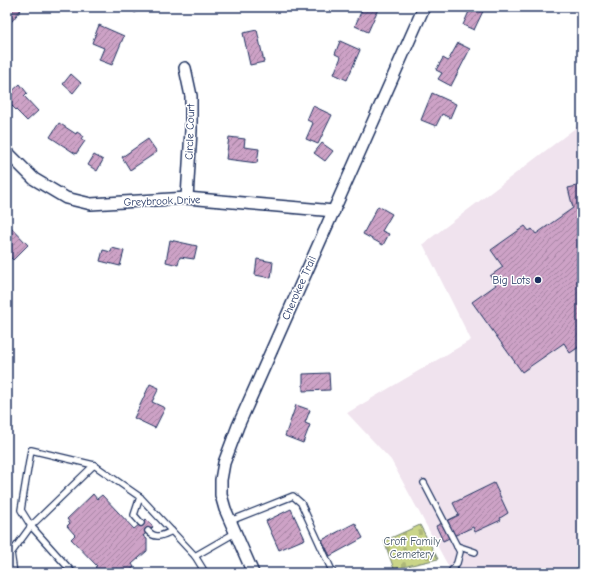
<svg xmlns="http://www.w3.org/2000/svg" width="589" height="580" font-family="'Comic Neue',sans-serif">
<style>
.built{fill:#f0e3ee}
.cemetery{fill:url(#cemetery-stones);stroke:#728273}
.building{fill:url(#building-hatch);stroke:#1b2f5e}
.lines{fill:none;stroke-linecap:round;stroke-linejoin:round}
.lane-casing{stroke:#1b2f5e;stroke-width:8}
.street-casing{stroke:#1b2f5e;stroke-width:14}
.lane{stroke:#fff;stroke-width:5.5}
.street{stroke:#fff;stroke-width:11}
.poi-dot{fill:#1b2f5e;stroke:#fff;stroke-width:1.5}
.labels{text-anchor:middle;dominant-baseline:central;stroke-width:3;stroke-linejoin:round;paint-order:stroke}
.street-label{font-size:11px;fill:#1b2f5e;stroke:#fff}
.poi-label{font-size:11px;fill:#1b2f5e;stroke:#fff;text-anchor:end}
.park-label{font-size:11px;fill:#475868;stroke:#fff}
</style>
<defs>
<pattern id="cemetery-stones" width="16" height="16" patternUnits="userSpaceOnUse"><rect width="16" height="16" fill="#cad588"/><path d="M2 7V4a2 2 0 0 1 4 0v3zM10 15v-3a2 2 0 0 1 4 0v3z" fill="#adb778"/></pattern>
<pattern id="building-hatch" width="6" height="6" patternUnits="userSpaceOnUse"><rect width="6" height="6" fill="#cda2c6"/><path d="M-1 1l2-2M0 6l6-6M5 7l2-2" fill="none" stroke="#a684a4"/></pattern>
</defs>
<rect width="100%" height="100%" fill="#fff"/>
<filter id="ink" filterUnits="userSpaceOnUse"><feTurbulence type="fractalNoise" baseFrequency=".025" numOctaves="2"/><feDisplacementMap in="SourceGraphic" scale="8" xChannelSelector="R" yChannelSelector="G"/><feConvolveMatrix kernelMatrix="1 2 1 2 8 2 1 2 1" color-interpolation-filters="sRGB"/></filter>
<g filter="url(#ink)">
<polygon class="built" points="582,123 582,573 452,573 391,460 347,413 471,340 423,244"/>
<polygon class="cemetery" points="420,525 438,559 394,569 384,541"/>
<g class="building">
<polygon points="7,7 17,7 21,10 7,27"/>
<polygon points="130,7 142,7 135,13"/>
<polygon points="363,7 379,7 368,32 355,26"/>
<polygon points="471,7 485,7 474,30 463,25"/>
<polygon points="99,25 124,36 112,65 99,60 104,48 92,43"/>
<polygon points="257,30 264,62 250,65 243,33"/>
<polygon points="340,41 360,50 347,80 334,74 341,57 335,54"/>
<polygon points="458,43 470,49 451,86 438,79 442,73 436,70 443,58 448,61"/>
<polygon points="71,74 81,83 73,93 63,84"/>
<polygon points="20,84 27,93 24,96 38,111 27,121 7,101 7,96"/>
<polygon points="432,93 456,104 450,118 442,114 436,126 421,120"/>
<polygon points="313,106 332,115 318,144 306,139 313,123 307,120"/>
<polygon points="59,123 76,134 77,132 83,136 81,139 85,141 76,154 50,137"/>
<polygon points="229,137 245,139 244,147 259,149 257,163 226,159"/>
<polygon points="148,139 157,152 130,170 122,157"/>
<polygon points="322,143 333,151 325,161 314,153"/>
<polygon points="94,155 103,160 97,171 88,165"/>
<polygon points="581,185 582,345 570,353 564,343 522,372 472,302 496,285 490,276 503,267 491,250 525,226 529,231 532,229 536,234 573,208 568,188"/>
<polygon points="378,206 392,214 382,231 389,234 383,245 363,234"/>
<polygon points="7,223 28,245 13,260 7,254"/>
<polygon points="170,240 197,246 194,259 180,257 178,265 166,262"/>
<polygon points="112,248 124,251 120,266 100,261 103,250 111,252"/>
<polygon points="257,259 273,262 271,278 255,275"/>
<polygon points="329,373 330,390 303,391 303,374"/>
<polygon points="150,384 159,388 152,402 165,408 155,428 134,418"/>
<polygon points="296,405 310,410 305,423 310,425 303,443 285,436"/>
<polygon points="494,483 508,513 500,518 501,520 475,532 473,527 443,541 436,526 459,515 453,503"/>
<polygon points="93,494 97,499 102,495 134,529 146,519 153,527 143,536 147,539 147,551 132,564 134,567 127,573 101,573 95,567 97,566 71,539 75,535 67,526 70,523 67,519"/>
<polygon points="291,509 305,539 279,550 266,521"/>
<polygon points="355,523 363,538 330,556 322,540"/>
</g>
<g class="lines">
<defs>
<g id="lane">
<polyline points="424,483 460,552 457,563 450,573"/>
<polyline points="140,497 134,515 141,523"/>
<polyline points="230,521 293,496 301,503 333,573"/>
<path d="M148,531C156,540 163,535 172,531"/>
<polyline points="457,546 475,552"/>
<polyline points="11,553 14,573"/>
<polyline points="195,556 203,569 198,573"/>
<polyline points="7,559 31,526 21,510 31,450 94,465 140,497 195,556 235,533"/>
<polyline points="73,573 31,526 94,465"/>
</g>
<g id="street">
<polyline points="185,68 191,96 191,130 187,198"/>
<polyline points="7,152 34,179 66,198 91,204 187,198 334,211"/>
<polyline points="253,573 225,509 221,495 221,480 224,463 238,426 424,7"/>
</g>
</defs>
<use href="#lane" class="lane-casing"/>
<use href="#street" class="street-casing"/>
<use href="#lane" class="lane"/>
<use href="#street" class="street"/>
</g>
</g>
<circle class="poi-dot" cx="538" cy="280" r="4"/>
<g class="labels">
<g class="street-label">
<text transform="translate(190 132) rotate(-88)">Circle Court</text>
<text transform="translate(162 201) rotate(-2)">Greybrook Drive</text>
<text transform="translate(299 288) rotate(-66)">Cherokee Trail</text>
</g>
<g class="poi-label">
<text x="530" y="280">Big Lots</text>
</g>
<g class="park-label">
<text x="412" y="541">Croft Family<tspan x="412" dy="13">Cemetery</tspan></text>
</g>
</g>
<rect width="589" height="580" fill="none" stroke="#fff" stroke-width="24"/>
<rect x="12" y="12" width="565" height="556" fill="none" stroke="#1b2f5e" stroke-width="1.5" filter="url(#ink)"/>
</svg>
